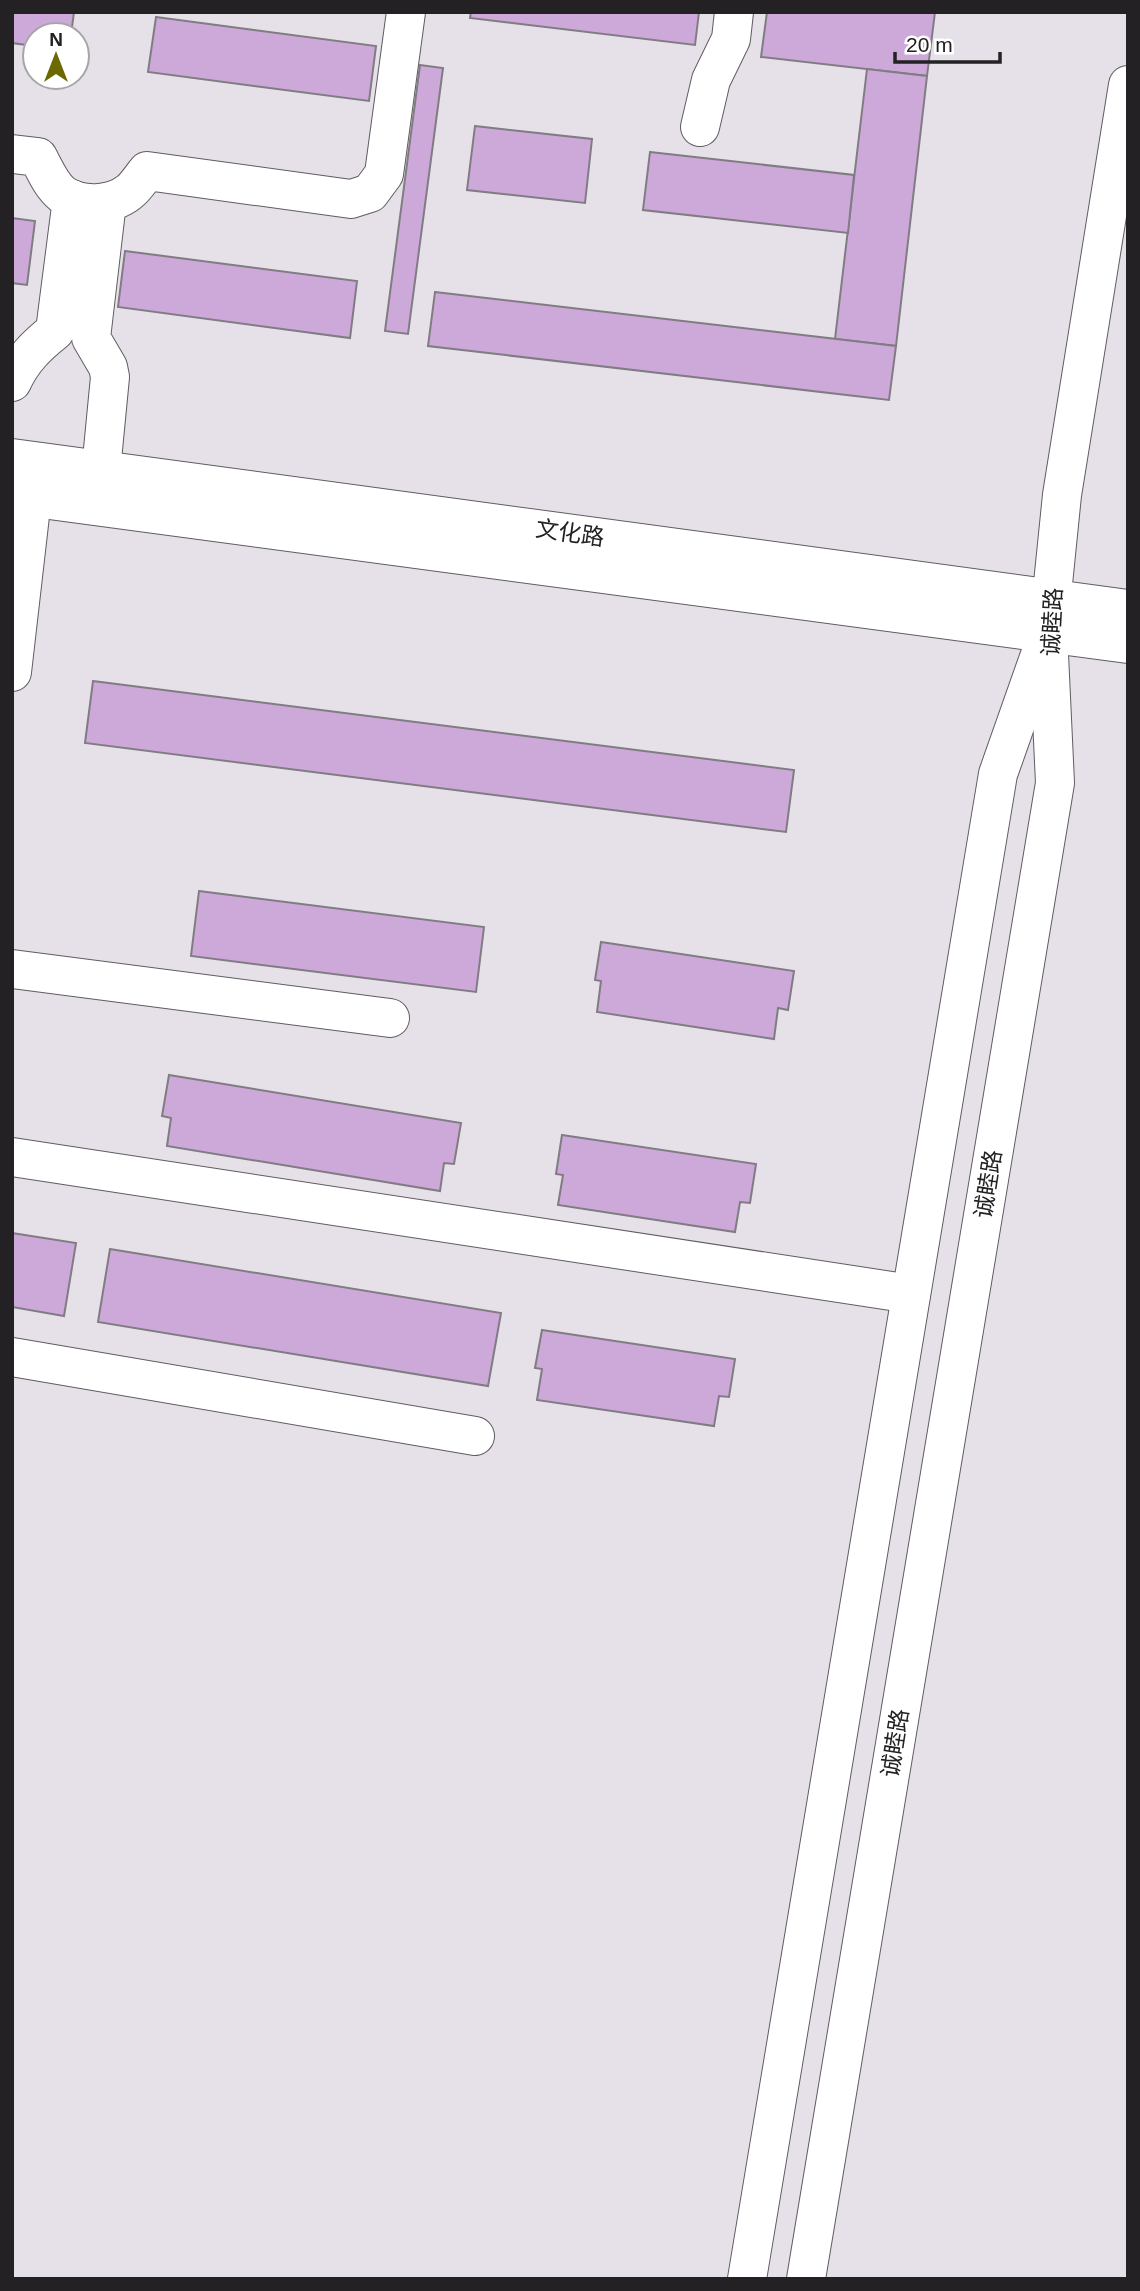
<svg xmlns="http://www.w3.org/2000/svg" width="1140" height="2291" font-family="Arial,'Noto Sans SC',sans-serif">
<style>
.building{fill:#cda9d9;stroke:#817c83;stroke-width:2}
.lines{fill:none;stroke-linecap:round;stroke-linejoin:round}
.minor-casing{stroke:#605c62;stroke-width:40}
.major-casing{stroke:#605c62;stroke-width:40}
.minor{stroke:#fff;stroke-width:38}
.major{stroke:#fff;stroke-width:38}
.labels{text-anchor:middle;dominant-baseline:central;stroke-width:6;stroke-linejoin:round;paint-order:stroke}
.street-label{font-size:23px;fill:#232123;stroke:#fff}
</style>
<rect width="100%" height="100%" fill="#e6e0e8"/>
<g class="building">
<polygon points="12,12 74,12 71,35 35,35 35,46 12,43"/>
<polygon points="471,12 699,12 695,45 470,18"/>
<polygon points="767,12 935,12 927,76 761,57"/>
<polygon points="156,17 376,46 369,101 148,72"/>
<polygon points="420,65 443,68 408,334 385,331"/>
<polygon points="867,69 927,76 896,346 835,339"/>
<polygon points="475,126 592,139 585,203 467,190"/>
<polygon points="650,152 854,175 848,233 643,210"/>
<polygon points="12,218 35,221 27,285 12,283"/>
<polygon points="125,251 357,281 350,338 118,307"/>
<polygon points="435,292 896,346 889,400 428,346"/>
<polygon points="93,681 794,770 786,832 85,743"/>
<polygon points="199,891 484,927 476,992 191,956"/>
<polygon points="601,942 794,971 788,1010 778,1008 774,1039 597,1012 601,981 595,980"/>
<polygon points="169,1075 461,1123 454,1164 444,1163 440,1191 167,1146 171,1118 162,1116"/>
<polygon points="562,1135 756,1164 750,1203 740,1202 735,1232 558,1205 563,1175 556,1174"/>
<polygon points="12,1233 76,1243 64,1316 12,1307"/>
<polygon points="110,1249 501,1313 488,1386 98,1322"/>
<polygon points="542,1330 735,1359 729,1397 719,1396 714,1426 537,1400 542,1369 535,1368"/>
</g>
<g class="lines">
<defs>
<g id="minor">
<polyline points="700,127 711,80 731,39 734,12"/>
<path d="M12,154L38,157C45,170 51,185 62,194C80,207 112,206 129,192C136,187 141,178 147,171L351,199L370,193L384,174L406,12"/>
<path d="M12,382C22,360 36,346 55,331L72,199"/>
<polyline points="101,470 110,377 108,367 91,338 107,202"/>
<polyline points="12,672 32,498"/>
<polyline points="12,969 390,1018"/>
<polyline points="12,1157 911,1294"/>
<polyline points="12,1357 475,1436"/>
<polyline points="747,2279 998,774 1041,652"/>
<polyline points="806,2279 1055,783 1048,633 1062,495 1128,85"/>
</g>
<g id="major">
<polyline points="12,458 1128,609"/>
<polyline points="12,495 1128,644"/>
</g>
</defs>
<use href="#minor" class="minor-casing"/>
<use href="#major" class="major-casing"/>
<use href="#minor" class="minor"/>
<use href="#major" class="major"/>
</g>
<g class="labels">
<g class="street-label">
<text transform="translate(570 533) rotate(8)">文化路</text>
<text transform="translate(1052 622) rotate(-87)">诚睦路</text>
<text transform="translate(988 1184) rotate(-81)">诚睦路</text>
<text transform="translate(895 1743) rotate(-81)">诚睦路</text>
</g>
</g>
<rect width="1140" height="2291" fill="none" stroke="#232123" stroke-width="28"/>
<g transform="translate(56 56)"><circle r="33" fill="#ffffff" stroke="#a7a6a7" stroke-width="2"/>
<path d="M0-5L12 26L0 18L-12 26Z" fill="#6c6802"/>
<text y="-10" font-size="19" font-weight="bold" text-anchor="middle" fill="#232123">N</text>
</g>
<path d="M895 52v10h105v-10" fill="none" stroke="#232123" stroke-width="3.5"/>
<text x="906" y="52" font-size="21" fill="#232123" stroke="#ffffff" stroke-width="5" paint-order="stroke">20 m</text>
</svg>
